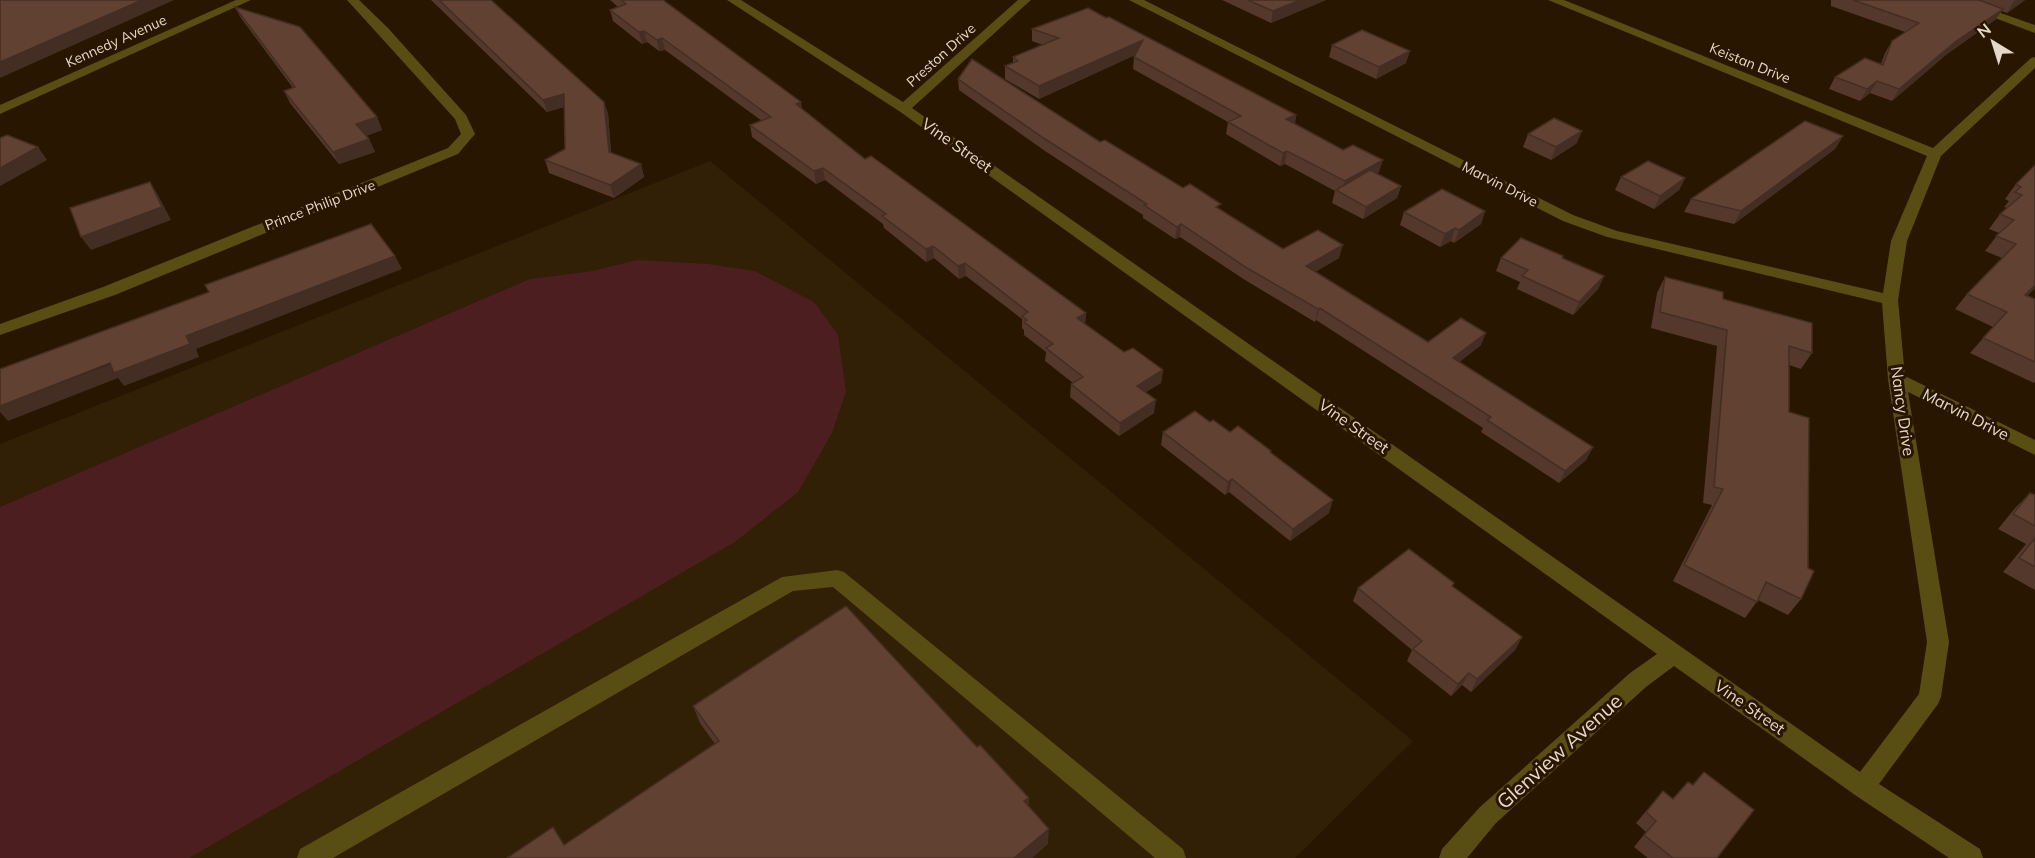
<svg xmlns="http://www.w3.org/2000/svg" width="2035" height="858" font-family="Mulish,sans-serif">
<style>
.built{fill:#311f06}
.green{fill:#4d1e1f}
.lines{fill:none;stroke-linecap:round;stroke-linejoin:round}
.minor{fill:#584d12;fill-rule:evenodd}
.wall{fill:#53382b}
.shaded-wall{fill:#442e23}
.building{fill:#614132;stroke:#442e23;stroke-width:1.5}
.labels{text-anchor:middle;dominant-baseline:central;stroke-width:6;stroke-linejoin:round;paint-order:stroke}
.far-street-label{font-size:14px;fill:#e5d8c9;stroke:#281600}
.street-label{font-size:16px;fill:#e5d8c9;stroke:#281600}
.near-street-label{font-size:20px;fill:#e5d8c9;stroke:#281600}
</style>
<rect width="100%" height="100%" fill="#281600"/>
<polygon class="built" points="710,161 1413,741 1295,858 0,858 0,444"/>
<polygon class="green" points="637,260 708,264 755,271 814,302 838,335 846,392 832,433 798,492 735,542 189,858 0,858 0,507 530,279 593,271"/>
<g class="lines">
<g class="minor">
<polygon points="236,0 251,0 0,114 0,105"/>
<polygon points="347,0 359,0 388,28 466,115 475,134 458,154 115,295 0,335 0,324 103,287 448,148 461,134 455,119"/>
<polygon points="727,0 741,0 903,102 1018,0 1031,0 912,108 1860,772 1919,694 1927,642 1888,379 1882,303 1607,237 1563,221 1129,0 1144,0 1573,215 1617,231 1883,293 1891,241 1927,156 1548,0 1564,0 1933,148 2031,58 2035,57 2035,68 1941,156 1907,241 1898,300 1905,376 2035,440 2035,455 1908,392 1949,642 1941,697 1938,704 1879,784 1980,849 1983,858 1949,858 1855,795 1674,666 1646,687 1496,823 1467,858 1439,858 1442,849 1480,807 1630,673 1657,654 899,111"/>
<polygon points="1947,0 1964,0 2035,25 2035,33"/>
<polygon points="837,570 844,572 1183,849 1186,858 1155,858 833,587 793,591 333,858 297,858 300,849 782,577"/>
</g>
</g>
<g class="wall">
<polygon points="431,0 491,0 608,113 611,153 641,164 644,177 614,198 549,173 545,160 565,149 564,107 547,112"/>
<polygon points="610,0 663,0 865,159 1086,313 1085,324 1124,352 1163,370 1161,383 1145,392 1154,413 1119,436 1070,397 1071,384 1073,383 1045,361 1046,352 1024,335 1024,330 1022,328 1022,319 966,276 959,279 934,258 926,262 884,228 883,224 825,180 816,184 752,137 750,125 762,121 665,50 659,51 647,42 642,44 613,21 610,10 618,7"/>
<polygon points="1222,0 1326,0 1271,23"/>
<polygon points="1831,0 2025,0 2007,13 2002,11 1995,20 1947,54 1892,101 1870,93 1860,101 1829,89 1835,77 1881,64 1885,53 1892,41 1905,32 1831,6"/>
<polygon points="235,7 377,117 382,130 366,136 369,139 375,152 339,164 290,103 284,91 293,88 241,18"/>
<polygon points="1088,8 1296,115 1295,124 1379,172 1377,174 1401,186 1397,198 1363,219 1332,203 1335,191 1285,164 1280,166 1226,134 1228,122 1133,69 1134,57 1135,55 1039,99 1005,79 1005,66 1013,63 1013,57 1043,45 1032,41 1032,29"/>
<polygon points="1332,45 1406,63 1376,79 1329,57"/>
<polygon points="958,79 1100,142 1221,210 1283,249 1339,258 1315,272 1428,342 1481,345 1459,362 1593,447 1586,460 1559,483 1481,432 1483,428 1316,320 1315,322 1245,280 1180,237 1175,239 1143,218 1143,215 1045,151 959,90"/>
<polygon points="1528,134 1577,143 1551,160 1523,147"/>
<polygon points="1843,136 1835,149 1734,224 1684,212 1691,199"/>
<polygon points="2035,165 2035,288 2027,296 2035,299 2035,382 2034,383 1970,353 1993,327 1955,309 1967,294 2002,258 1985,251 1999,233 1989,229 2000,214 2007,208 2004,207 2009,201 2005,199 2016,184"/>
<polygon points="1621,177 1685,178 1679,190 1654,209 1615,190"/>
<polygon points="1485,211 1481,224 1454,243 1451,241 1440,247 1400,225 1404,212"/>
<polygon points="1563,256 1563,258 1604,276 1598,289 1573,315 1517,289 1520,282 1496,271 1501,258"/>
<polygon points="1665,277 1723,299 1812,353 1801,369 1789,365 1789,412 1801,599 1788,615 1758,600 1745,618 1673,581 1712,505 1703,503 1717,346 1651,328 1657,293"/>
<polygon points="1163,432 1230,432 1271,453 1329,513 1290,541 1229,492 1225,495 1161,445"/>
<polygon points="2030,493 2035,495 2035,590 2003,572 2026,544 1998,529 2015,508"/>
<polygon points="1453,587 1522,637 1515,650 1471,692 1462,685 1451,696 1407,661 1412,650 1353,601 1358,588"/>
<polygon points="693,706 977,747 1029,798 1029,807 1048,844 565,845 715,744 700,723"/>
<polygon points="1704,772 1717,858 1648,858 1634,847 1646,832 1636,823 1663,791 1672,799 1688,782 1692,785"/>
</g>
<g class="shaded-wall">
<polygon points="142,0 174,0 0,78 0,62"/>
<polygon points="1300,0 1326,0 1271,23 1273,11"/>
<polygon points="2016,0 2025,0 2007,13 2014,1"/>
<polygon points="2003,9 1995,20 1947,54 1892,101 1899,89 1955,42"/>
<polygon points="644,31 647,42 642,44 639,32"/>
<polygon points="662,38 665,50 659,51 657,40"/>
<polygon points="1143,40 1142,52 1039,99 1039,86"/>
<polygon points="1410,51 1406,63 1376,79 1379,67"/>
<polygon points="1877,81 1870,93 1860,101 1867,89"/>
<polygon points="564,94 567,106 547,112 543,100"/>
<polygon points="604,102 608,113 612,164 609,152"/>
<polygon points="801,102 803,114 796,104"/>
<polygon points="1296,115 1294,127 1286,119"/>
<polygon points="377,117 382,130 362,137 356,124"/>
<polygon points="1582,131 1577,143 1551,160 1556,147"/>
<polygon points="1843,136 1835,149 1734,224 1741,211"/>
<polygon points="369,139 375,152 339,164 333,152"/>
<polygon points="38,147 47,160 0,186 0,168"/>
<polygon points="1287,151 1285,164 1280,166 1283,153"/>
<polygon points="1383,160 1379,172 1342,194 1345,181"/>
<polygon points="641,164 644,177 614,198 610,185"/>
<polygon points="823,168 825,180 816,184 814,171"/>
<polygon points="1685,178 1679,190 1654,209 1660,196"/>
<polygon points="150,182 158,195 171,220 91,250 81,237"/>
<polygon points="1401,186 1397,198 1363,219 1366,207"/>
<polygon points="1485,211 1481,224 1454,243 1459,230"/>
<polygon points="1181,224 1180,237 1175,239 1177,227"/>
<polygon points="1455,228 1451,241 1440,247 1445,234"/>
<polygon points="1343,245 1339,258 1303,279 1306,266"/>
<polygon points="933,246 934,258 926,262 926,249"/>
<polygon points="395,256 402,269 196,349 199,357 124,386 118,378 8,421 0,412 0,406"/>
<polygon points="965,263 966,276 959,279 958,266"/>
<polygon points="1604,276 1598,289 1573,315 1579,302"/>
<polygon points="2035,285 2035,288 2012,310 2025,295"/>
<polygon points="1320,308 1316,320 1315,322 1318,309"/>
<polygon points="1086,313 1085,326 1077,318"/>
<polygon points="1486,333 1481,345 1448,371 1453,358"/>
<polygon points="1163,370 1161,383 1135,399 1137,386"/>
<polygon points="1156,400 1154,413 1119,436 1120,423"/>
<polygon points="1593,447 1586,460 1559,483 1565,471"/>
<polygon points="1232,479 1229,492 1225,495 1228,482"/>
<polygon points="1333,500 1329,513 1290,541 1293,529"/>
<polygon points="1522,637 1515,650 1471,692 1477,679"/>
<polygon points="1469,673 1462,685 1451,696 1458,684"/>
<polygon points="1029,798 1029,814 1024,801"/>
<polygon points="1049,829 1048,844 1032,858 1014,858"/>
</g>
<g class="building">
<polygon points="0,0 142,0 0,62"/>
<polygon points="439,0 491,0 604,102 609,152 641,164 610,185 545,160 565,149 564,94 543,100"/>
<polygon points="621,0 663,0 801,102 796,104 865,159 871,156 885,166 1086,313 1077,318 1124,352 1133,348 1163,370 1137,386 1156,400 1120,423 1071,384 1083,377 1046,348 1053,344 1024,322 1027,320 1022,316 1028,312 965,263 958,266 933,246 926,249 882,216 886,214 823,168 814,171 750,125 771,117 662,38 657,40 644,31 639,32 610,10 626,4"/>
<polygon points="1248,0 1300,0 1273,11"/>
<polygon points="1853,0 1979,0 2003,9 1955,42 1899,89 1877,81 1867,89 1835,77 1865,58 1883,65 1892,41 1919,23"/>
<polygon points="235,7 300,27 377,117 356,124 369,139 333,152 284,91 295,87"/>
<polygon points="1088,8 1106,18 1109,17 1296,115 1286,119 1343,150 1353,145 1383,160 1345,181 1287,151 1283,153 1228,122 1241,116 1134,57 1143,40 1039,86 1005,66 1018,61 1013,57 1059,38 1032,29"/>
<polygon points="1362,30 1410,51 1379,67 1332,45"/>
<polygon points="972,59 1100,142 1105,140 1183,188 1190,184 1221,204 1216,207 1283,249 1318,230 1343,245 1306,266 1428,342 1461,318 1486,333 1453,358 1593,447 1565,471 1487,420 1491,417 1320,308 1318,309 1247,268 1181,224 1177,227 1144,205 1147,204 1045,139 958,79"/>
<polygon points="1554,118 1582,131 1556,147 1528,134"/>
<polygon points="1805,121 1843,136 1741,211 1691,199"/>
<polygon points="7,135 38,147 0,168 0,138"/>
<polygon points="1648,161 1685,178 1660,196 1621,177"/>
<polygon points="2035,165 2035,285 2025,295 2035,299 2035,362 1983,338 2007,312 1967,294 2016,244 1996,236 2014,220 2000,214 2022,195 2015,192 2021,187 2016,184"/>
<polygon points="1370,170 1401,186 1366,207 1336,190"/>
<polygon points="150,182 162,207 81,237 70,208"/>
<polygon points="1442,189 1485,211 1459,230 1455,228 1445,234 1404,212"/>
<polygon points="371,224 395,256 186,336 190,344 114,373 110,363 0,406 0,369 209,292 205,285"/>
<polygon points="1521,238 1563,256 1562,258 1604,276 1579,302 1522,276 1528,270 1501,258"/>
<polygon points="1665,277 1723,292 1723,299 1812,323 1812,353 1789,346 1789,412 1809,418 1808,568 1814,571 1801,599 1766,582 1757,602 1684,565 1723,489 1714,487 1727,330 1660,312"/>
<polygon points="1195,411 1210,422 1213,420 1230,432 1238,426 1271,451 1270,452 1333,500 1293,529 1232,479 1228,482 1163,432"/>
<polygon points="2030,493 2035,495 2035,526 2013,514"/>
<polygon points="2035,538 2035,567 2019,558"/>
<polygon points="1409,549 1454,583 1452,586 1522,637 1477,679 1469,673 1458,684 1413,649 1422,641 1358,588"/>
<polygon points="846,606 977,747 980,745 1029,798 1024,801 1049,829 1014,858 507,858 553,827 564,845 719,741 693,706"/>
<polygon points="1704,772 1754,810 1717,858 1673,858 1644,835 1656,821 1646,812 1663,791 1673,799 1688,782 1693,785"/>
</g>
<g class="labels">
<g class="far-street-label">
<text transform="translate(116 41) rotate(-24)">Kennedy Avenue</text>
<text transform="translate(941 55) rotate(-42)">Preston Drive</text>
<text transform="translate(1750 63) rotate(22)">Keistan Drive</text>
<text transform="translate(1500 184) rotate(27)">Marvin Drive</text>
<text transform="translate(320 205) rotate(-21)">Prince Philip Drive</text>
</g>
<g class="street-label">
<text transform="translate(957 145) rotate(35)">Vine Street</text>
<text transform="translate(1903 411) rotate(82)">Nancy Drive</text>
<text transform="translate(1966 414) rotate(27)">Marvin Drive</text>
<text transform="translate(1354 426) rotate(35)">Vine Street</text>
<text transform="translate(1750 707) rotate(35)">Vine Street</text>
</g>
<g class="near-street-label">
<text transform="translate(1559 751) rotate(-42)">Glenview Avenue</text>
</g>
</g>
<g transform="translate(1993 42) rotate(322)" stroke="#281600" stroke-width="4.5" paint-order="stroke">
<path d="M0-4.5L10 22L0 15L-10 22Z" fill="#e5d8c9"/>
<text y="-9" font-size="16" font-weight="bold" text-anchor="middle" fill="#e5d8c9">N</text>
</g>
</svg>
